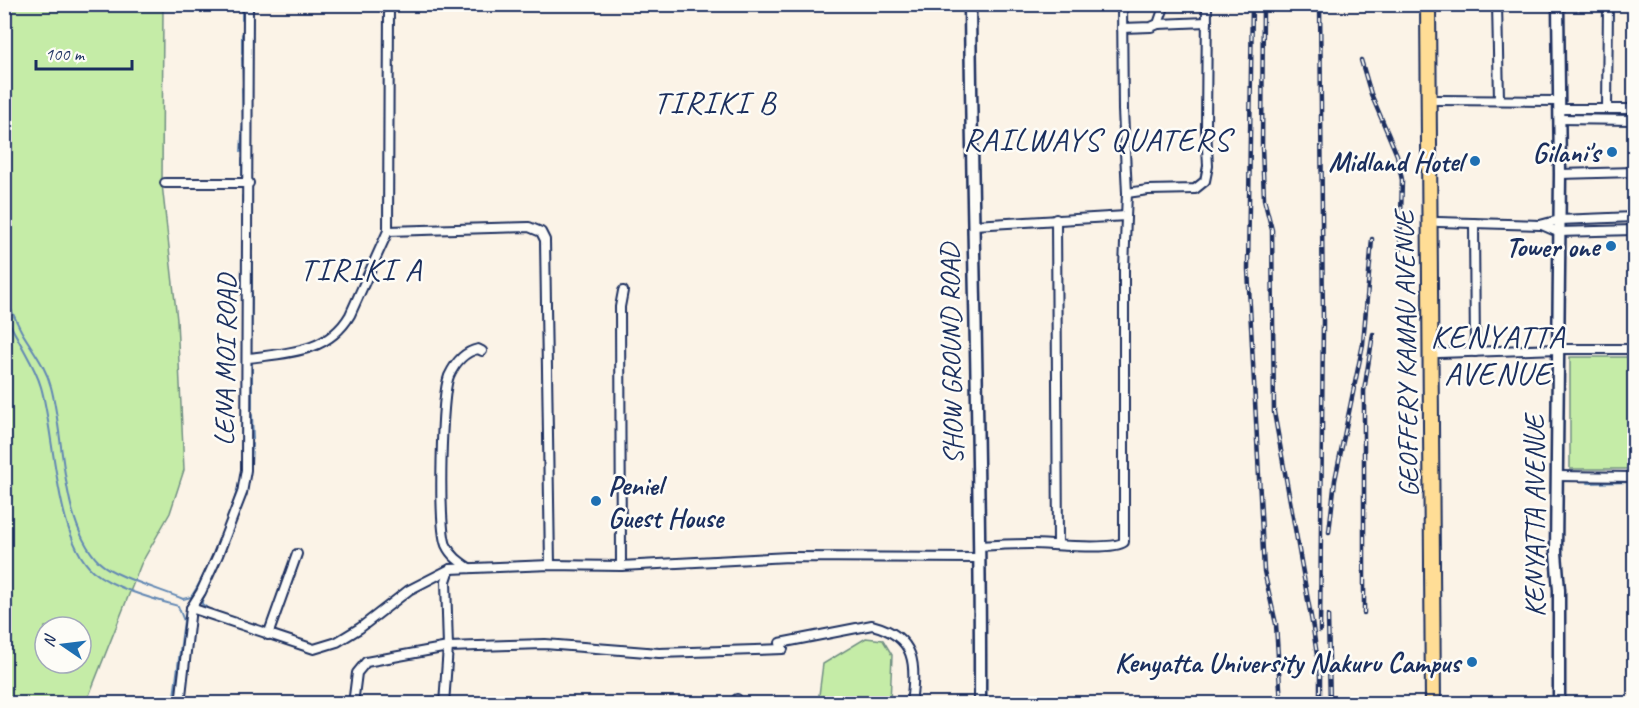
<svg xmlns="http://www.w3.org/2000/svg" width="1639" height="708" font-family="Caveat,sans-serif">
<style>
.green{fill:#c5eca7;stroke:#708e82;stroke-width:1.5;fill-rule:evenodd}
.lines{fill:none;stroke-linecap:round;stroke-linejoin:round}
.stream{stroke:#6288b4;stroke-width:2}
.street-casing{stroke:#1b2f5e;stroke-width:12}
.secondary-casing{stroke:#1b2f5e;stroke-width:15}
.highway-casing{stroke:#1b2f5e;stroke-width:18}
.street{stroke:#fdfcf7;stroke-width:8}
.secondary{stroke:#fdfcf7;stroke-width:10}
.highway{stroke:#ffdd96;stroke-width:14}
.rail-casing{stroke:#1b2f5e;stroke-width:4.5}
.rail{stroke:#fdfcf7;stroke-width:2;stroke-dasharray:7;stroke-linecap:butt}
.poi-dot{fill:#1f6fb2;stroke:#fdfcf7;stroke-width:2}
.labels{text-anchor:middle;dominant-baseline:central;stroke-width:5;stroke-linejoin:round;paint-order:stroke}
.poi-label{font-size:28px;font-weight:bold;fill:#1b2f5e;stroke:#fdfcf7;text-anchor:end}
.street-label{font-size:28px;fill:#1b2f5e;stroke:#fdfcf7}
.quarter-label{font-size:32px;letter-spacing:1.5px;fill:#1b2f5e;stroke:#fdfcf7}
</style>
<rect width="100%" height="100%" fill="#fbf3e7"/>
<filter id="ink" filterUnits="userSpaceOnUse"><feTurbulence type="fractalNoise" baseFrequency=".0167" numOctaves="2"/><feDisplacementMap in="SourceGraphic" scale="12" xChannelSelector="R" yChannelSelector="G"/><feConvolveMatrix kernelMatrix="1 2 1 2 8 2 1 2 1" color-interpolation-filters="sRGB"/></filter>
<g filter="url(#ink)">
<g class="green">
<path d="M5,5H163L162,184L177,320L184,470L170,513L141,564L86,703H5ZM45,627H81V663H45Z"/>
<rect x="1570" y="357" width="64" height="112"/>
<polygon points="866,638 883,640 892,655 890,703 818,703 823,664"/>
</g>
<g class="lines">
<g class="stream">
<polyline points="242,4 242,20"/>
<polyline points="243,26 243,29"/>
<polyline points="242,53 242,34"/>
<polyline points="242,58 243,82"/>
<polyline points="242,88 243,121"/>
<polyline points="242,132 243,126"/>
<polyline points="241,152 242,135"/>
<polyline points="242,159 242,176"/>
<polyline points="251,192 251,226"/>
<polyline points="242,196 243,231"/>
<polyline points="251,231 252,249"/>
<polyline points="252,256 252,288"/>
<path d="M4,297C12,309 16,322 23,334C34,352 46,367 51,387C65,439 60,522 99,562C113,576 162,590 183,599L191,597C205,578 240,494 241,471"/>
<path d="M4,313C9,321 12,329 17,337C25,353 36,369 41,387C55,435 55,537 93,571C113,588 153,599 178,606L184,621L173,704"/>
<polyline points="251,356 252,293"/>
<polyline points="252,364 252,409"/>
<polyline points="252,415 253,439"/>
<polyline points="251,466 252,444"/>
<polyline points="248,479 250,471"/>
<polyline points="1588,483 1634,482"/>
<polyline points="223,553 225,548"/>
<polyline points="210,610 202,604 202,601 221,558"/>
</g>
<defs>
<g id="street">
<polyline points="389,4 388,231 529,227 541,232 545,240 550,565"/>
<polyline points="1122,4 1123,110 1127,193"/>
<polyline points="1497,4 1499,99"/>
<polyline points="1558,5 1608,5"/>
<polyline points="1158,24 1207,22"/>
<polyline points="1122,28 1151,27 1158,24 1165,4"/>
<polyline points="1436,100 1559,101"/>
<polyline points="1559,109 1634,109"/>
<polyline points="1607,109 1608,4"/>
<polyline points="1559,119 1634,120"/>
<polyline points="1560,174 1634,172"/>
<polyline points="165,183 249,183"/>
<polyline points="1056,219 1058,545"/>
<polyline points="1438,222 1540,225 1559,220 1634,217"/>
<polyline points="1474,223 1475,352"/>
<polyline points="974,225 1126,216"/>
<polyline points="1542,225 1558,232 1634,230"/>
<polyline points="1439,353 1558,349 1634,349"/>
<path d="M248,358C287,353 328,353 350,315L388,231"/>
<polyline points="1557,476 1634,477"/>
<path d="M979,546C996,545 1013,544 1031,544C1050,544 1112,551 1124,542V268L1127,193L1148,190L1195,189L1205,181L1208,166L1206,129L1207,4"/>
<polyline points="621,566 620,307 623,291"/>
<path d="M469,568C460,562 451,556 446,545C438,525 441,397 449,376C455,363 464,352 478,349L482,351"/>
<polyline points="191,608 314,649 337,642 360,628 409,590 450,569 550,565 621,566 789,557 979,558"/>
<polyline points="268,635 297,554"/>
<path d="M780,643L872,625C917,637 916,664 911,704"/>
<polyline points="737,699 737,704"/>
<polyline points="180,704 191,608 201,592 218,555 242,493 246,470 248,4"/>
<polyline points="353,704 357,673 366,662 448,647 545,644 659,653 783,649"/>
<polyline points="444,704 448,647 446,581 450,569"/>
</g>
<g id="secondary">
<path d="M970,4C972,238 981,470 980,704"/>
<polyline points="1558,4 1560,174 1556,553 1559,590 1559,704"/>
</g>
<polyline id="highway" points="1428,4 1433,704"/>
</defs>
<use href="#street" class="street-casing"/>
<use href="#secondary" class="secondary-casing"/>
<use href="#highway" class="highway-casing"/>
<use href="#street" class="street"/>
<use href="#secondary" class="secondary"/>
<use href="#highway" class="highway"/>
<defs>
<g id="rail">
<polyline points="1252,4 1248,269 1264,571 1276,624 1281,704"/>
<polyline points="1263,4 1262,146 1264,199 1272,230 1274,412 1313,628 1320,676 1320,704"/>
<polyline points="1320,4 1323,322 1320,631"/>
<polyline points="1361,60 1371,94 1397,155 1402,180 1400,250"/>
<polyline points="1329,532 1335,480 1363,344 1372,239"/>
<polyline points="1364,613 1364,391 1373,334"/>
<polyline points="1328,616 1330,704"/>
</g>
</defs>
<use href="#rail" class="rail-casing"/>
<use href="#rail" class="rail"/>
</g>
</g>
<g class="poi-dot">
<circle cx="1612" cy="152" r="6"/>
<circle cx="1475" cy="161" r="6"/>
<circle cx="1611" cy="246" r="6"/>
<circle cx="596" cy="501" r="6"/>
<circle cx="1472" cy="662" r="6"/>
</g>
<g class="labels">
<g class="poi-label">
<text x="1600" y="152">Gilani's</text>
<text x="1463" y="161">Midland Hotel</text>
<text x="1599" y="246">Tower one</text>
<text x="608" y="485" text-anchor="start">Peniel<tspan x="608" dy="32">Guest House</tspan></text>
<text x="1460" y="662">Kenyatta University Nakuru Campus</text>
</g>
<g class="street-label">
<text transform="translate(951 354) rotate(-91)">SHOW GROUND ROAD</text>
<text transform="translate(1406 354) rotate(-91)">GEOFFERY KAMAU AVENUE</text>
<text transform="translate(225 360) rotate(-89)">LENA MOI ROAD</text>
<text transform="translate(1534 516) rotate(-90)">KENYATTA AVENUE</text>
</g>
<g class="quarter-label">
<text x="715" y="102">TIRIKI B</text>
<text x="1097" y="139">RAILWAYS QUATERS</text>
<text x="361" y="269">TIRIKI A</text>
<text x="1498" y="336">KENYATTA<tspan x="1498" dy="37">AVENUE</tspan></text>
</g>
</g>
<rect width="1639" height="708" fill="none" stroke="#fdfcf7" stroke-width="24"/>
<rect x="12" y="12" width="1615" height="684" fill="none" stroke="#1b2f5e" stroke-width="2" filter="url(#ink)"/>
<g transform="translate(63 645) rotate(284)"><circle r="28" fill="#fdfcf7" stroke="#a3aaba" stroke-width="1.5"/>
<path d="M0-4.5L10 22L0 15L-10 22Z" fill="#1f6fb2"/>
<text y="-9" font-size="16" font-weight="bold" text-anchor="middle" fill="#1b2f5e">N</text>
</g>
<path d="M36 60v9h96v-9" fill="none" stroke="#1b2f5e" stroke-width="3"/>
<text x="45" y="60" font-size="18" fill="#1b2f5e" stroke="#fdfcf7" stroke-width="4.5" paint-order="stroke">100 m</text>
</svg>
